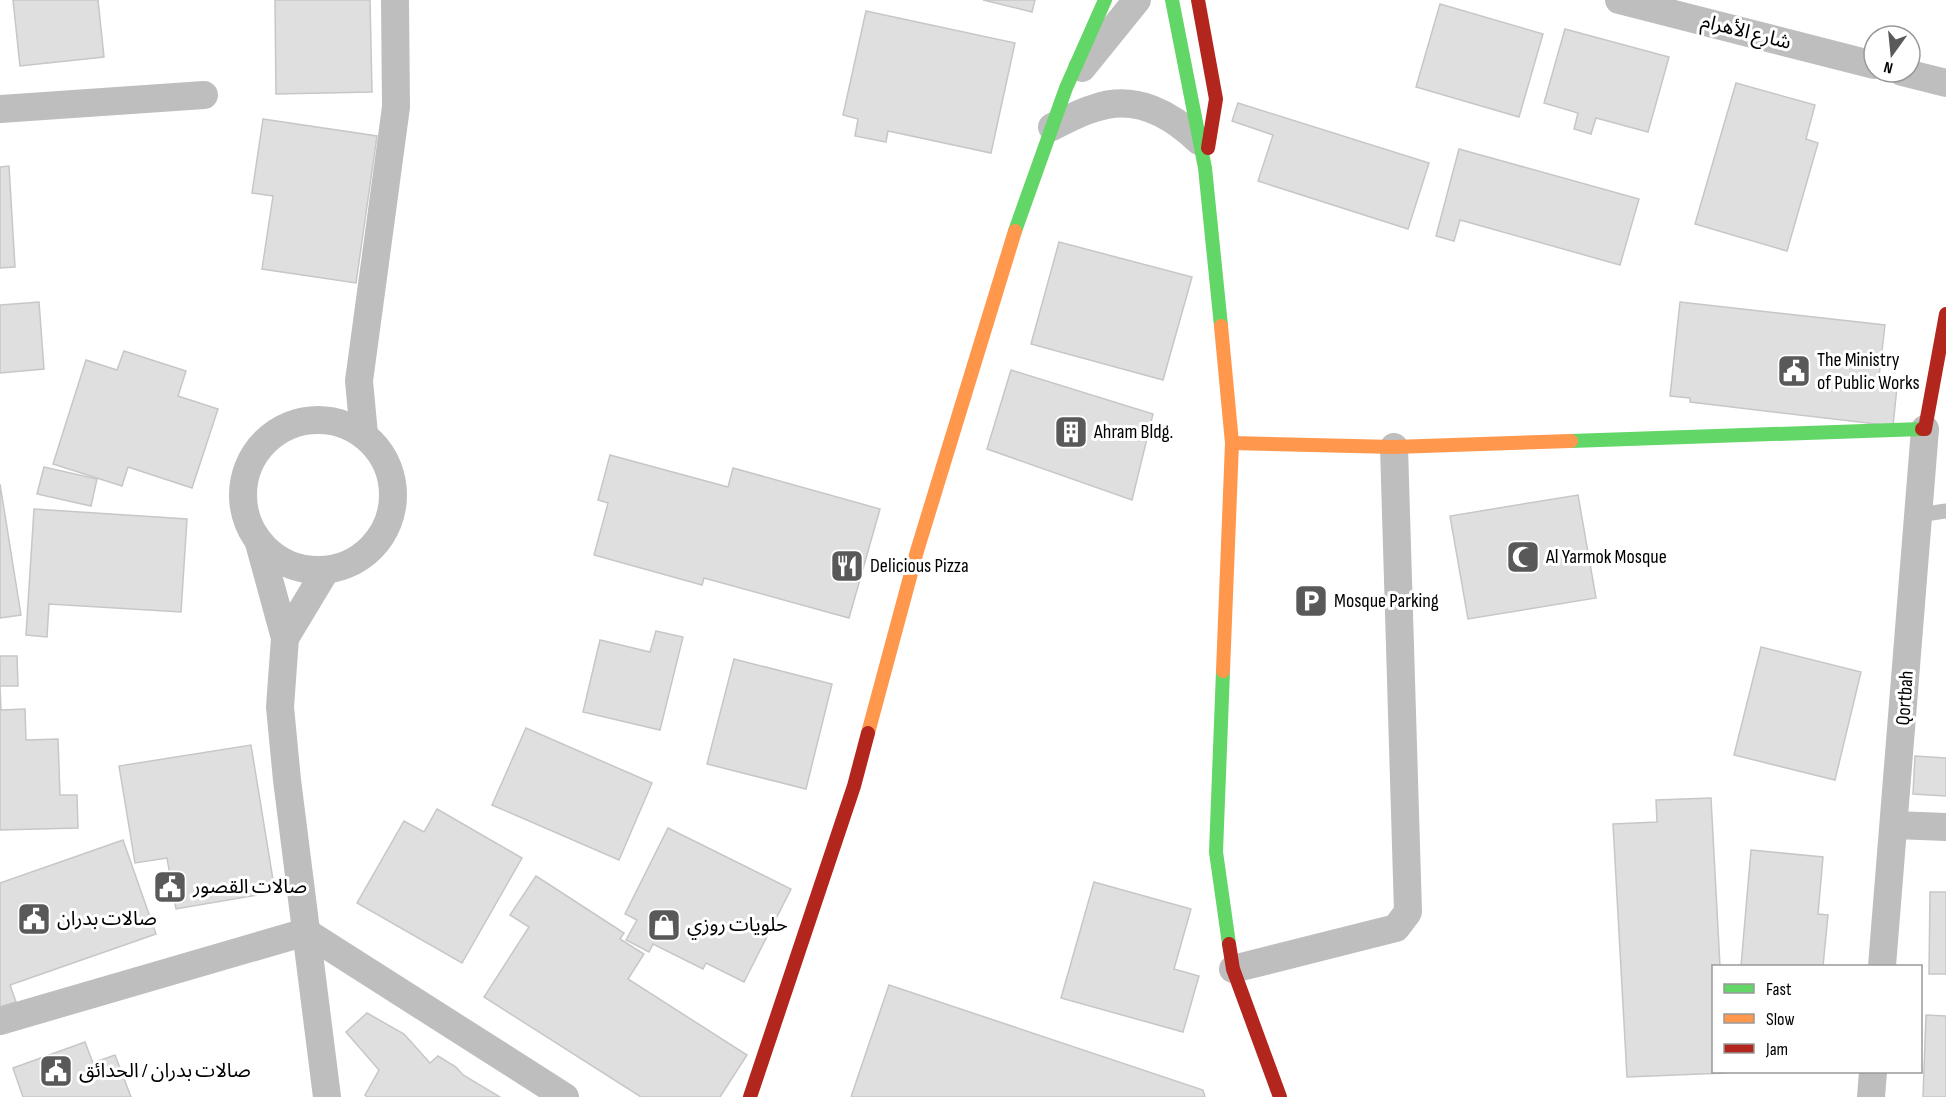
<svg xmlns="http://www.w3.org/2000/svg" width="1946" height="1097" font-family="'Sofia Sans Condensed','Noto Sans Arabic',sans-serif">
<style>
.building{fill:#dfdfdf;stroke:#c7c7c7;stroke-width:1.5}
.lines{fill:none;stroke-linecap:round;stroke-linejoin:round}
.lane{stroke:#bebebe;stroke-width:15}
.street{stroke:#bebebe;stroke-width:28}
.fast{stroke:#63d668;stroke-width:14}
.slow{stroke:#ff974d;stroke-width:14}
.jam{stroke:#b3261e;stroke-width:14}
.labels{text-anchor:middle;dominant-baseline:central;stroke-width:6;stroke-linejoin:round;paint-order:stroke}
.street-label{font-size:20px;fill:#000;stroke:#fff}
.poi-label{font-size:20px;fill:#000;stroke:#fff;text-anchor:start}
</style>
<rect width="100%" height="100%" fill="#fff"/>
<g class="building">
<polygon points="13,0 98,0 104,57 20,66"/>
<polygon points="275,0 370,0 372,92 276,94"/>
<polygon points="983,0 1035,0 1032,12"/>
<polygon points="1440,4 1543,34 1519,117 1416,87"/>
<polygon points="866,11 1015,43 991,153 888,131 886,142 855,136 858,119 843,115"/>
<polygon points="1565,29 1669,57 1648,132 1596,118 1591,134 1574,129 1578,113 1544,103"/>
<polygon points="1736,83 1815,105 1806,139 1818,143 1787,251 1695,224"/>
<polygon points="1238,103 1429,163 1408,229 1258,181 1273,135 1232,121"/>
<polygon points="263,119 377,136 356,283 262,269 273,196 252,193"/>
<polygon points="1459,149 1639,199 1620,265 1460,220 1454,241 1436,236"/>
<polygon points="9,166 15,267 0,268 0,167"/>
<polygon points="1059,242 1192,277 1163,380 1031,344"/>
<polygon points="39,302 44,369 0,373 0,305"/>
<polygon points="1680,302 1885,325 1878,385 1897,387 1893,426 1690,402 1690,398 1670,396"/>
<polygon points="124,351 186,371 178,396 218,409 192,488 128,467 122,486 53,464 86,360 117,370"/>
<polygon points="1011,370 1153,414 1132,500 987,449"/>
<polygon points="610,455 728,487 733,468 880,509 849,618 704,578 702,585 594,555 608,503 598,500"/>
<polygon points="44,467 97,479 91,506 37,494"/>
<polygon points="0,484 21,615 0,618"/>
<polygon points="1578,495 1596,598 1468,619 1450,516"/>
<polygon points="34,509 187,519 181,612 49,604 47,637 26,635"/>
<polygon points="656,631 683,637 660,730 583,712 600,640 650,652"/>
<polygon points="1761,647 1861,672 1835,780 1734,755"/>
<polygon points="0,656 17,656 18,686 0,686 1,710 25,709 26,740 58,739 60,795 77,795 78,828 0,830"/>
<polygon points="734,659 832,684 806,789 707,764"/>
<polygon points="526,728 652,783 619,860 492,805"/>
<polygon points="251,745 275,892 176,909 167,858 135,863 119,766"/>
<polygon points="1915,756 1946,758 1946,796 1913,794"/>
<polygon points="1711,798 1720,966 1714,966 1714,1072 1726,1073 1627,1077 1613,824 1657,822 1656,800"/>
<polygon points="437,809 522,858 462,963 357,903 404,821 424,832"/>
<polygon points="668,828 791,889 744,982 706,963 703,969 653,944 649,952 626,940 637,920 625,914"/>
<polygon points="123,840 156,934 10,985 16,1002 0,1007 0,883"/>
<polygon points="1751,850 1823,857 1818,914 1828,915 1823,966 1741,966"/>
<polygon points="536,876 624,933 620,939 644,954 628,979 747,1055 720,1097 641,1097 484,997 529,927 510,915"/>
<polygon points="1094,882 1191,909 1174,969 1199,976 1183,1032 1061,998"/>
<polygon points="1930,892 1946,892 1946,974 1929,974"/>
<polygon points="889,985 1203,1090 1205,1097 851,1097"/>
<polygon points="367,1013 404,1034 430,1063 438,1056 456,1067 463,1075 500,1097 367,1097 365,1095 379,1070 346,1032"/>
<polygon points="1926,1015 1946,1016 1946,1097 1923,1097"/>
<polygon points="85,1042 93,1063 115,1055 131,1097 23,1097 13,1068"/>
</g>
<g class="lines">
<polyline class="lane" points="1919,515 1946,511"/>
<g class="street">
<polyline points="1619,0 1874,65"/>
<polyline points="1082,68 1137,0"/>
<polyline points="1902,72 1946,83"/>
<polyline points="0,109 204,95"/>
<path d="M1052,127C1066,120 1080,112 1095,108C1135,94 1171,114 1199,141"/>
<circle cx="318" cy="495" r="75"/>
<polyline points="364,434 359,381 396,107 395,0"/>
<polyline points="259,543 285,638 280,707 287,780 327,1097"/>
<polyline points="285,638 326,570"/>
<polyline points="1895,825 1946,827"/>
<polyline points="1882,966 1925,429"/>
<polyline points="1233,969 1396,928 1408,912 1394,447"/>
<polyline points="0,1021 306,932 565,1097"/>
<polyline points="1871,1097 1873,1072"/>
</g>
<g class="fast">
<polyline points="1172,0 1205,168 1221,326"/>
<polyline points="1015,231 1066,88 1105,0"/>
<polyline points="1571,441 1922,429"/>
<polyline points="1223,671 1216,852 1229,944"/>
</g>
<g class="slow">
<polyline points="1221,326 1232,443 1223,671"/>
<polyline points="1232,443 1394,447 1571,441"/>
<polyline points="868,733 917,551 1015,231"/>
</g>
<g class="jam">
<polyline points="1198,0 1216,99 1208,148"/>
<polyline points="1922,429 1925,429 1946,314"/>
<polyline points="1229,944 1233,969 1280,1097"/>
<polyline points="750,1097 854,786 868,733"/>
</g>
</g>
<defs>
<symbol id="civic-square" viewBox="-11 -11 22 22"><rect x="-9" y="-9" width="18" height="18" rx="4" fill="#595959" stroke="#fff"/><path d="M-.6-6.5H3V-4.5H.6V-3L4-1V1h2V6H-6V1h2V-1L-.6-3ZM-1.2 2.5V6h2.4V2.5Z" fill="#fff"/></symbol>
<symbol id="building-square" viewBox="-11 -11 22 22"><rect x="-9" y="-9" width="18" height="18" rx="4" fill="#595959" stroke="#fff"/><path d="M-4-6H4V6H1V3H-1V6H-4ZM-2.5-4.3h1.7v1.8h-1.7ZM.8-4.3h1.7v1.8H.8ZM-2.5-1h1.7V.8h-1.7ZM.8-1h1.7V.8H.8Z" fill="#fff"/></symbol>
<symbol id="mosque-square" viewBox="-11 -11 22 22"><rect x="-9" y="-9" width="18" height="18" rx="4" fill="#595959" stroke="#fff"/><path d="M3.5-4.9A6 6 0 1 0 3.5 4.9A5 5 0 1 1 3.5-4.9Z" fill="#fff"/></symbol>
<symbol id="restaurant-square" viewBox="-11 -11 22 22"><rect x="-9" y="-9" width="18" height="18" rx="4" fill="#595959" stroke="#fff"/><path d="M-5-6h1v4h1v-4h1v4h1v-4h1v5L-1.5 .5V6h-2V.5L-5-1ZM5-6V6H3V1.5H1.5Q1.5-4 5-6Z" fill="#fff"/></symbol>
<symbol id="parking-square" viewBox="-11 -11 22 22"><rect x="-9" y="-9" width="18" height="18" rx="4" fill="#595959" stroke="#fff"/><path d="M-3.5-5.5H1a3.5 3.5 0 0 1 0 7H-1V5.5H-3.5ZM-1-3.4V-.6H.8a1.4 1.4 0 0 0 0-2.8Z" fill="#fff"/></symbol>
<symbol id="shop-square" viewBox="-11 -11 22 22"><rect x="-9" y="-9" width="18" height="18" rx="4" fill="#595959" stroke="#fff"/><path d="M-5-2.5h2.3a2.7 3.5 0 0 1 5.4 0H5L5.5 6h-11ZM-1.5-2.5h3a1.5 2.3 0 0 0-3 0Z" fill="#fff"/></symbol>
</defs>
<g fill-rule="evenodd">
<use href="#civic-square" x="1775" y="352" width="38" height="38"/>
<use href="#building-square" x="1052" y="413" width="38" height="38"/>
<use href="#mosque-square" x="1504" y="538" width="38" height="38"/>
<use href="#restaurant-square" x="828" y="547" width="38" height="38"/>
<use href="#parking-square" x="1292" y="582" width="38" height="38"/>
<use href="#civic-square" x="151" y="868" width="38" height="38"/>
<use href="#civic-square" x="15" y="900" width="38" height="38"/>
<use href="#shop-square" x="645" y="906" width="38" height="38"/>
<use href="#civic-square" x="37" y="1052" width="38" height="38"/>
</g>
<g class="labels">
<g class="street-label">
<text transform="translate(1746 32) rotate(14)">شارع الأهرام</text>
<text transform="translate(1905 698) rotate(-86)">Qortbah</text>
</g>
<g class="poi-label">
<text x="1817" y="360">The Ministry<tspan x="1817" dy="23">of Public Works</tspan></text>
<text x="1094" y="432">Ahram Bldg.</text>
<text x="1546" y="557">Al Yarmok Mosque</text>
<text x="870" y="566">Delicious Pizza</text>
<text x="1334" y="601">Mosque Parking</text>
<text x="193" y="887">صالات القصور</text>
<text x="57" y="919">صالات بدران</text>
<text x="687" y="925">حلويات روزي</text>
<text x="79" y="1071">صالات بدران / الحدائق</text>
</g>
</g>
<rect x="1712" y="965" width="210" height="108" fill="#ffffff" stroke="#999999" stroke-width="1.5"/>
<rect x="1724" y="984" width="30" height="9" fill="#63d668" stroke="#999999" stroke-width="1.5"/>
<text x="1766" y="995" font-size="18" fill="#000000">Fast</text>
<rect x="1724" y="1014" width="30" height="9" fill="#ff974d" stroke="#999999" stroke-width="1.5"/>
<text x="1766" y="1025" font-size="18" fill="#000000">Slow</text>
<rect x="1724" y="1044" width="30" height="9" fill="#b3261e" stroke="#999999" stroke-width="1.5"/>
<text x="1766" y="1055" font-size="18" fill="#000000">Jam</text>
<g transform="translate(1892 54) rotate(195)"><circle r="28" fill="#ffffff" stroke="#999999" stroke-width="1.5"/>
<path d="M0-4.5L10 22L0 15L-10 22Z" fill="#595959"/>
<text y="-9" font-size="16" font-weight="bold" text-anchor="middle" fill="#000000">N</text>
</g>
</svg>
